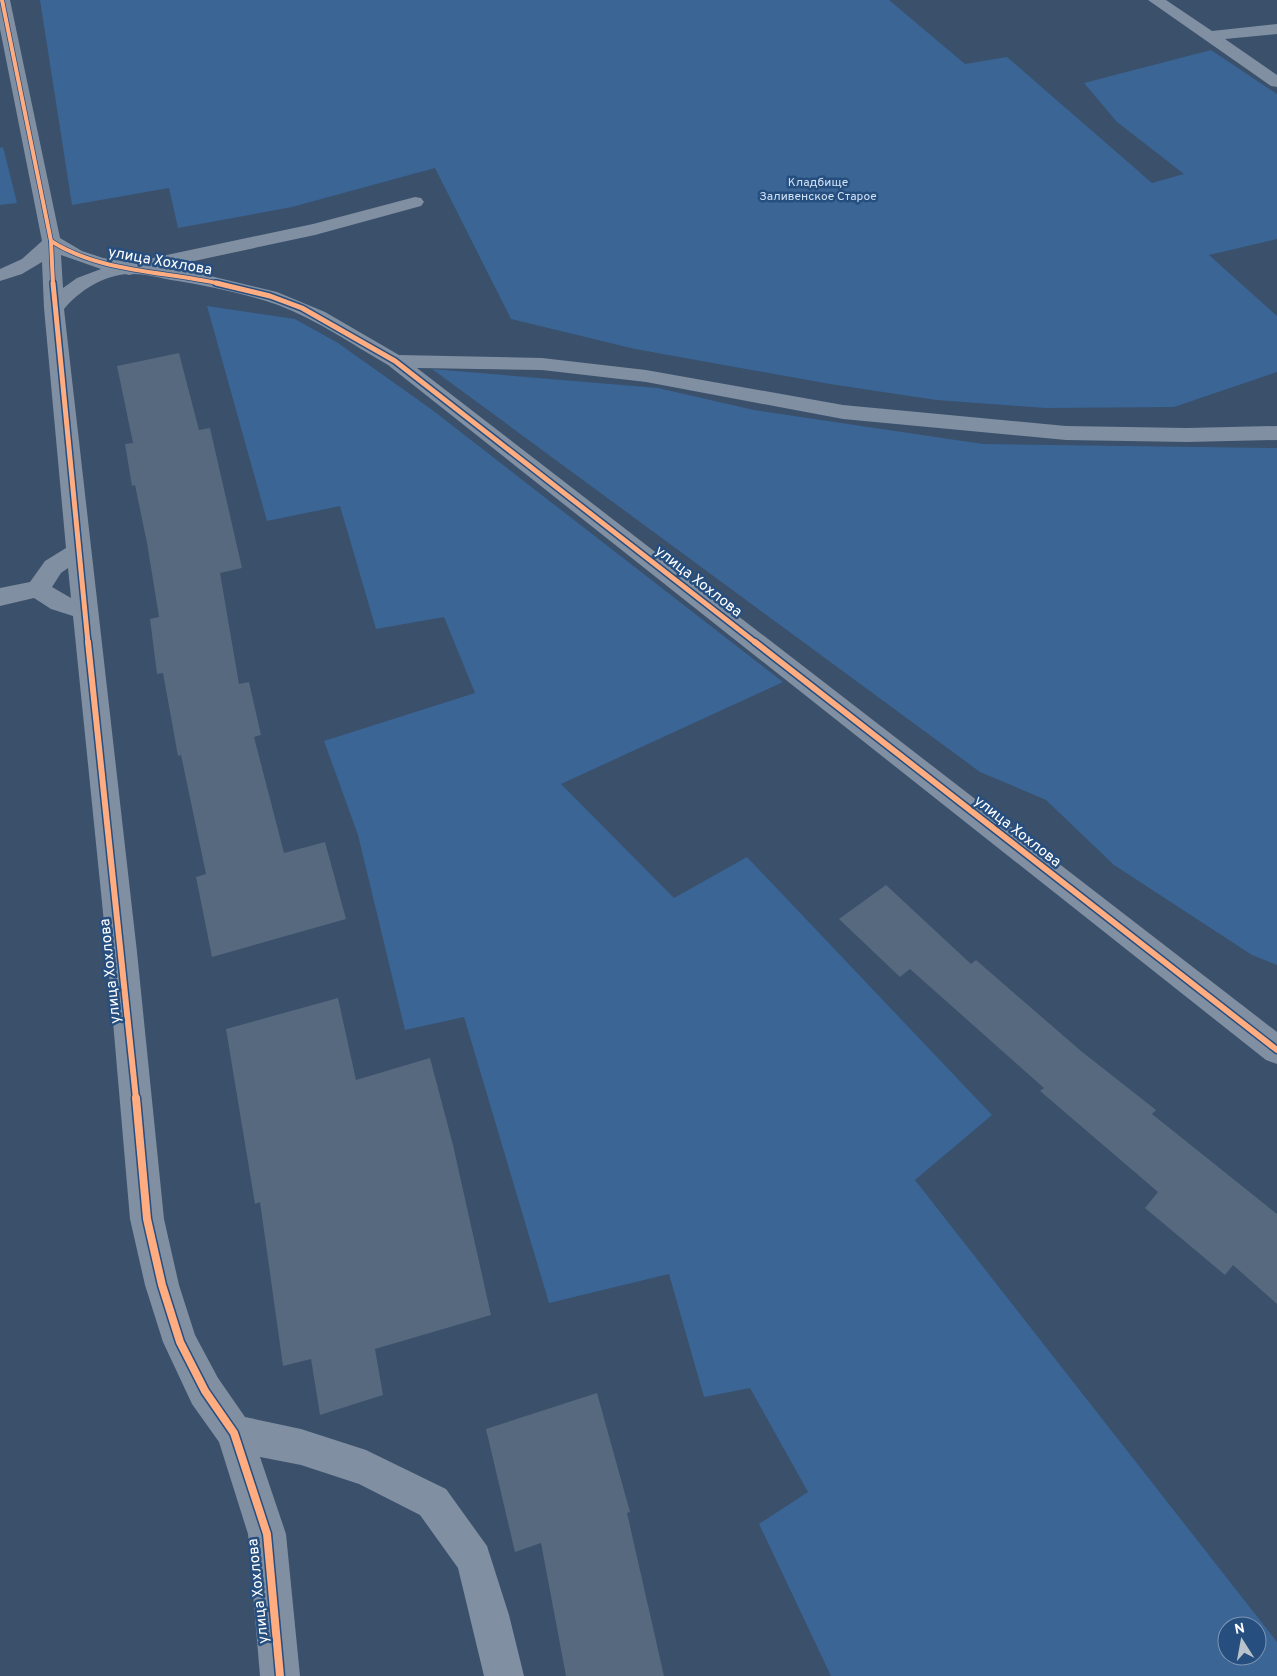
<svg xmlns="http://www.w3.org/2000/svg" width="1277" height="1676" font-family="Overpass,sans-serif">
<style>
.green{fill:#3a6595;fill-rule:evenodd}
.building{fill:#57697e}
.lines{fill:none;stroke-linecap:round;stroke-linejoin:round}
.service{fill:#808fa1;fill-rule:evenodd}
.minor{fill:#808fa1;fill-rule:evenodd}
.cycleway-far3-casing{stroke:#264e7f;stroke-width:5.5}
.cycleway-far2-casing{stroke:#264e7f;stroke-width:8}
.cycleway-far1-casing{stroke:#264e7f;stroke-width:9}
.cycleway-casing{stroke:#264e7f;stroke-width:11}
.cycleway-far3{stroke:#ffac80;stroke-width:4}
.cycleway-far2{stroke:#ffac80;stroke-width:5}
.cycleway-far1{stroke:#ffac80;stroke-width:6}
.cycleway{stroke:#ffac80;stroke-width:8}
.labels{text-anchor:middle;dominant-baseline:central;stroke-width:5;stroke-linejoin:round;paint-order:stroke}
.far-park-label{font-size:12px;fill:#cfe1f4;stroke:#264e7f}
.street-label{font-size:15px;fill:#fff;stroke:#264e7f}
</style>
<rect width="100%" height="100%" fill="#3a506b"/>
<g class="green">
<polygon points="40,0 889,0 965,64 1007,57 1152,183 1184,174 1117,122 1084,83 1211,50 1277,94 1277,239 1209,255 1277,316 1277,372 1174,407 1045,408 936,400 830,384 635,349 511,319 435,168 292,207 178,228 169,188 72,205"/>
<polygon points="3,147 17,203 0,205 0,148"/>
<path d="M207,306L295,319L338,343L431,409L783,682L561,784L674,898L747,857L992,1115L915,1180L1277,1642V1676H831L759,1524L808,1492L750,1388L704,1397L669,1274L549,1303L464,1017L405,1030L358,835L324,741L475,693L444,617L376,629L340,506L267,521ZM1227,1626H1257V1656H1227Z"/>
<polygon points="432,369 658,388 754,410 983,444 1277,448 1277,965 1252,955 1114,865 1046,800 980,772"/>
</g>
<g class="building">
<polygon points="179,353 199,430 210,428 242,568 220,573 239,684 249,682 261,735 254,737 284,853 325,842 346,919 212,957 196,877 206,874 181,755 178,756 163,673 157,674 150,619 159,617 147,543 135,485 132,486 125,444 133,443 117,366"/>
<polygon points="886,885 971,964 976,960 1081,1051 1156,1110 1152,1114 1277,1214 1277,1304 1233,1265 1225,1275 1145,1208 1158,1192 1040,1091 1044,1088 910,969 900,977 839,919"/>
<polygon points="338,998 356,1080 430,1058 453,1145 491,1315 375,1349 383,1395 320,1415 311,1359 283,1366 260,1202 255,1204 226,1029"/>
<polygon points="597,1393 630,1512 627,1513 664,1676 566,1676 541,1543 515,1552 486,1429"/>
</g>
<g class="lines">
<polygon class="service" points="415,197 421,198 424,202 421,206 315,235 129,275 122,273 119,269 122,265 129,263 313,224"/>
<g class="minor">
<path d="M0,0H10L60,238L82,251L103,258L198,273L277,292L325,312L399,355L542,358L646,370L843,405L1066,426L1187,428L1277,426V440L1187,442L1066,440L843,419L646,382L542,370L417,368L1277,1032V1064L1266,1060L388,365C352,344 317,320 278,305C246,294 212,287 178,281C163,279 145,273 129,274C104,275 80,290 64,309L137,952L164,1219L179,1285L195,1335L218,1378L245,1417L301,1429L366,1450L446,1489L487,1546L509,1615L524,1676H484L458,1568L420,1515L359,1484L301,1465L260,1457L286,1534L300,1676H260L248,1534L219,1442L192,1404L163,1342L145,1285L130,1219L107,952L73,616L51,609L34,598L0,606V588L30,582L45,561L66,548L44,308L42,262L22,274L0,281V269L22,259L42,241L0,29ZM61,255L101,269L77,278L63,288ZM68,568L71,598L52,587L61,573Z"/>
<polygon points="1148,0 1166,0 1212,31 1277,24 1277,34 1225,39 1277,75 1277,87 1271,86"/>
</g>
<defs>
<g id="cycleway-far3">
<polyline points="2,0 51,241 53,284"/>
<path d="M51,241C101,273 165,271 221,284"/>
</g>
<g id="cycleway-far2">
<polyline points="53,283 88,643"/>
<polyline points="216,283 270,296 302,308 395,361 756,643"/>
</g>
<g id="cycleway-far1">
<polyline points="88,642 136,1099"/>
<polyline points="755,642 1277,1050"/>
</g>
<polyline id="cycleway" points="136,1098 147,1219 162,1285 180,1342 205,1391 234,1433 267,1534 280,1676"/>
</defs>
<use href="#cycleway-far3" class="cycleway-far3-casing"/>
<use href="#cycleway-far2" class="cycleway-far2-casing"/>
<use href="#cycleway-far1" class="cycleway-far1-casing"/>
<use href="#cycleway" class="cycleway-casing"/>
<use href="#cycleway-far3" class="cycleway-far3"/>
<use href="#cycleway-far2" class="cycleway-far2"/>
<use href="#cycleway-far1" class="cycleway-far1"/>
<use href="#cycleway" class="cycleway"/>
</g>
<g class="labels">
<g class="far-park-label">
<text x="818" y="183">Кладбище<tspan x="818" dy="14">Заливенское Старое</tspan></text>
</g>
<g class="street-label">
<text transform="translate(160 262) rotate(10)">улица Хохлова</text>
<text transform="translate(698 582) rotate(38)">улица Хохлова</text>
<text transform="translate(1017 832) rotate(38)">улица Хохлова</text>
<text transform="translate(111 971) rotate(-96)">улица Хохлова</text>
<text transform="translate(259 1591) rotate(-96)">улица Хохлова</text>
</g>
</g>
<g transform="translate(1242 1641) rotate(349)"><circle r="24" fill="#264e7f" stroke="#7d95b2"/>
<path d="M0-4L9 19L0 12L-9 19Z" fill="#bac2cb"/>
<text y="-8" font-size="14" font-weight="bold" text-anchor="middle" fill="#ffffff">N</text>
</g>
</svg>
